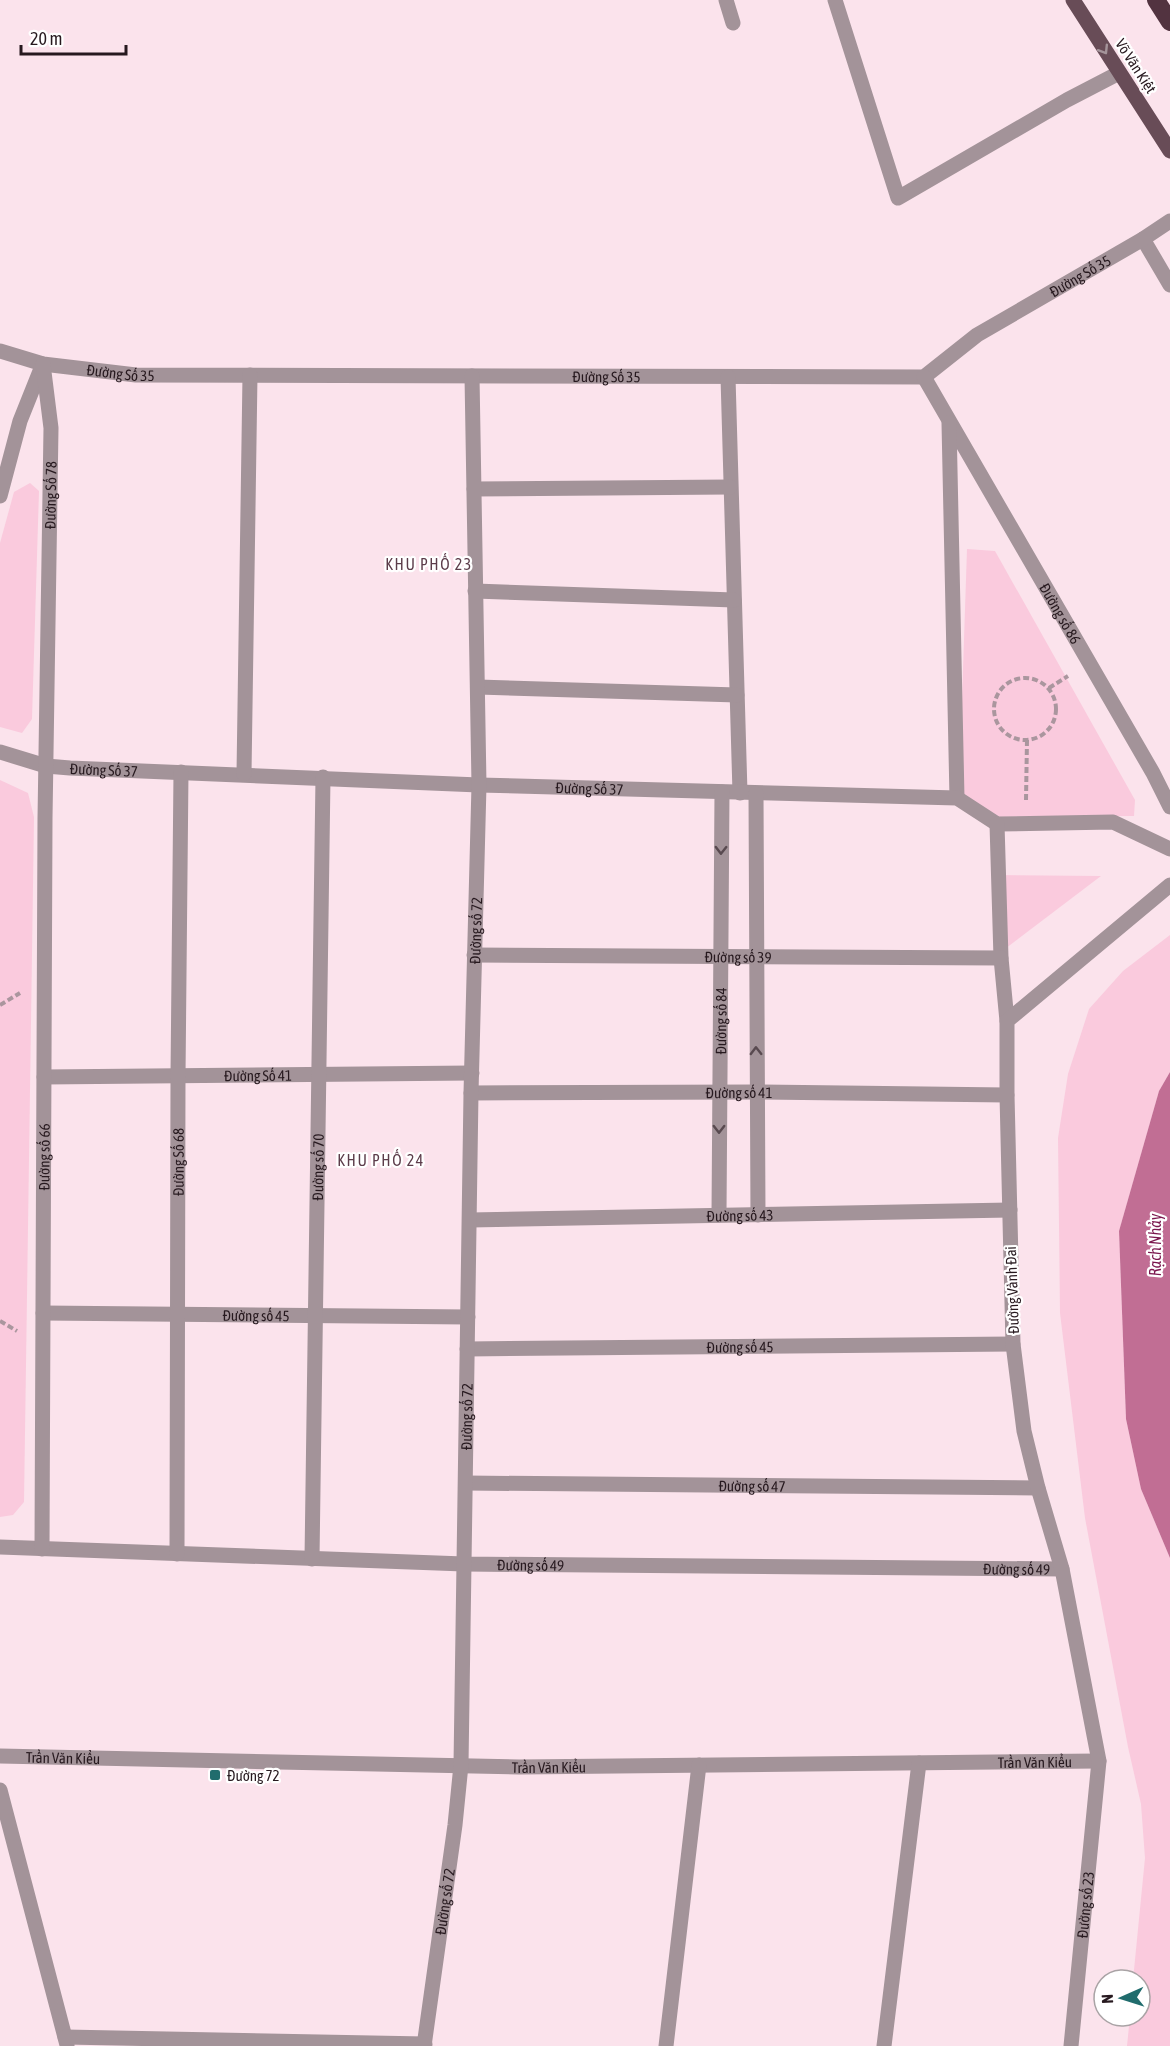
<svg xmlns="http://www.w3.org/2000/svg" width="1170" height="2046" font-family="'Asap Condensed',sans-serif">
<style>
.green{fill:#facadd}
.water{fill:#c16e94}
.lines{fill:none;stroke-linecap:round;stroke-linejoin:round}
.path{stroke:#aa969e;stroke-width:4;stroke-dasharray:6 3;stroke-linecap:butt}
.minor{stroke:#a39399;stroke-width:15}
.major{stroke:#684c57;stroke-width:15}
.highway{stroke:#523340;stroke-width:18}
.oneway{stroke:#a4949a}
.oneway2{stroke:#594a50}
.poi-dot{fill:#206c6d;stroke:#fff;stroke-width:2}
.labels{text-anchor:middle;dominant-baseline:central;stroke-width:4.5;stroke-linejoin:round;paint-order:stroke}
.street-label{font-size:15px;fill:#27191f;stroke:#fff}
.poi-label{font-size:15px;fill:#27191f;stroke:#fff;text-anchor:start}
.neighbourhood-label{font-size:16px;letter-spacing:1.5px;fill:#5c3c4a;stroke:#fff}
.water-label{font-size:16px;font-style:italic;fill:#7b174e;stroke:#fff}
</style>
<rect width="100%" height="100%" fill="#fbe3ec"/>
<g class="green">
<polygon points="30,483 39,491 32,719 22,733 0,727 0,543 14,492"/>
<polygon points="967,549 995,551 1135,800 1134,816 994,817 959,790"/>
<polygon points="0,780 28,793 34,817 24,1502 13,1515 0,1517"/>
<polygon points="997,875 1101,876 997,955"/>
<polygon points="1170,935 1170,1072 1159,1091 1119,1231 1126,1419 1141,1489 1170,1558 1170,2046 1127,2046 1130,2016 1140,2016 1140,1980 1133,1980 1145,1858 1141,1804 1128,1747 1085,1518 1060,1313 1058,1138 1068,1074 1089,1009 1123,971"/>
</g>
<polygon class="water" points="1170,1072 1170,1558 1141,1489 1126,1419 1119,1231 1159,1091"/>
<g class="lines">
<g class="path">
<circle cx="1025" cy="709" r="31"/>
<polyline points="1049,688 1068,676"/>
<polyline points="1026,800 1027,740"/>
<polyline points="0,1005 20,993"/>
<polyline points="0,1321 17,1331"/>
</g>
<g class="minor">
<polyline points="726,0 733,23"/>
<polyline points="835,0 898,198 1067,100 1119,73"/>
<polyline points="1143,239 1170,285"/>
<path id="s1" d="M0,351L43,364L136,375L924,377L977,335L1143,239L1170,221"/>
<polyline points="728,377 740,793"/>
<path id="s2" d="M924,377L1153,773L1170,807"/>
<polyline points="949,423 957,798"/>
<polyline points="474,489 730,487"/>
<polyline points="0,496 20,421 42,366"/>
<polyline points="475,591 734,600"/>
<polyline points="478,687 737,695"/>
<path id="s3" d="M0,752L46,766L70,768L479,785L957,798L997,824L1113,822L1170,849"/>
<polyline points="244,774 250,375"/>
<polyline points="756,794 758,1215"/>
<polyline points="997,824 1001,958 1007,1021"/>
<path id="s4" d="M474,955L1001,958"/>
<path id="s5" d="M44,1077L472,1073"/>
<path id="s6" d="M471,1093L756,1092L1007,1095"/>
<path id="s7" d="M719,1215L722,792"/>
<path id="s8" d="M470,1220L1010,1210"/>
<path id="s9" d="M43,1313L468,1317"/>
<path id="s10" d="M467,1349L1013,1344"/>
<path id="s11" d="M466,1483L1038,1488"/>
<path id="s12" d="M0,1547L464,1564L1062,1569"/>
<path id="s13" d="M42,1549L45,819L51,428L43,364"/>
<path id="s14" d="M177,1554L178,1076L181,772"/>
<path id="s15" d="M312,1559L323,777"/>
<path id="s16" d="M0,1756L519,1767L1099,1761"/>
<polyline points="0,1790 67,2045"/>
<polyline points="65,2037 425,2044"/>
<path id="s17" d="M424,2046L455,1825L461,1765L471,1093L479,785L472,376"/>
<polyline points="666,2046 699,1765"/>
<polyline points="884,2046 919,1763"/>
<path id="s18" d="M1071,2046L1099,1761L1062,1569L1038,1488L1024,1431L1013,1344L1007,1095V1021L1170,885"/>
</g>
<polyline class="major" points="1073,0 1170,151"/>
<polyline class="highway" points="1156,0 1170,22"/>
</g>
<defs><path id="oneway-chevron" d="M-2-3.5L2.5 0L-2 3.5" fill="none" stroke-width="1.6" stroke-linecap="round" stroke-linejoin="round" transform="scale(1.5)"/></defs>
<use class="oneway" href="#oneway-chevron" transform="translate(1104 50) rotate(58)"/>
<g class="oneway2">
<use href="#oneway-chevron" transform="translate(721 850) rotate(91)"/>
<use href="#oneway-chevron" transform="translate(756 1051) rotate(-91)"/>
<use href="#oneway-chevron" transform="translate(719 1129) rotate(90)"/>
</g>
<rect class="poi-dot" x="209" y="1769" width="12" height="12" rx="3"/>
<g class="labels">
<g class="street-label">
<text transform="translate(1136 66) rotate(57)">Võ Văn Kiệt</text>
<text stroke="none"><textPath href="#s1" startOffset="1113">Đường Số 35</textPath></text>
<text stroke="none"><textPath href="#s1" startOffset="123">Đường Số 35</textPath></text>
<text stroke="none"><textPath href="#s1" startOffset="609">Đường Số 35</textPath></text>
<text stroke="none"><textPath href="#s13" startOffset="1054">Đường Số 78</textPath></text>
<text stroke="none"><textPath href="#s2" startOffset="273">Đường số 86</textPath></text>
<text stroke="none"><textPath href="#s3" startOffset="106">Đường Số 37</textPath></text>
<text stroke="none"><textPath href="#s3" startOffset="592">Đường Số 37</textPath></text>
<text stroke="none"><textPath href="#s17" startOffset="1118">Đường số 72</textPath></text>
<text stroke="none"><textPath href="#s4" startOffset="264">Đường số 39</textPath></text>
<text stroke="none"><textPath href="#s7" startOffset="194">Đường số 84</textPath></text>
<text stroke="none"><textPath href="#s5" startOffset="214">Đường Số 41</textPath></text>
<text stroke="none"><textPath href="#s6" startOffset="268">Đường số 41</textPath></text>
<text stroke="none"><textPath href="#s13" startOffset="392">Đường số 66</textPath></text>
<text stroke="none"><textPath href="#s14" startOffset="392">Đường Số 68</textPath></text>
<text stroke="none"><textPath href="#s15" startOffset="392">Đường số 70</textPath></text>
<text stroke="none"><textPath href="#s8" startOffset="270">Đường số 43</textPath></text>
<text transform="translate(1012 1290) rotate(-92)">Đường Vành Đai</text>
<text stroke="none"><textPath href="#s9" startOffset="213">Đường số 45</textPath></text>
<text stroke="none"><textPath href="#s10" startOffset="273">Đường số 45</textPath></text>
<text stroke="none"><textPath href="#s17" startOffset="632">Đường số 72</textPath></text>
<text stroke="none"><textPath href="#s11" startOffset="286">Đường số 47</textPath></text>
<text stroke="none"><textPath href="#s12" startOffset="531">Đường số 49</textPath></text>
<text stroke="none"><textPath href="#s12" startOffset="1017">Đường số 49</textPath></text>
<text stroke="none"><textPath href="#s16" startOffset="63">Trần Văn Kiểu</textPath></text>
<text stroke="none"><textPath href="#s16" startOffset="1035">Trần Văn Kiểu</textPath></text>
<text stroke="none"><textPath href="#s16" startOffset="549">Trần Văn Kiểu</textPath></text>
<text stroke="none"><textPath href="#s17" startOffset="146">Đường số 72</textPath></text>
<text stroke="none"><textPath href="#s18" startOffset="142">Đường số 23</textPath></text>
</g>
<g class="poi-label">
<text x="227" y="1775">Đường 72</text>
</g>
<g class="neighbourhood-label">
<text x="429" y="564">KHU PHỐ 23</text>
<text x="381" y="1160">KHU PHỐ 24</text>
</g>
<g class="water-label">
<text transform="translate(1155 1245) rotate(-90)">Rạch Nhảy</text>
</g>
</g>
<g transform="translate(1122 1998) rotate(267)"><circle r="28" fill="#ffffff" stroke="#a9a3a5" stroke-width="1.5"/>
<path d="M0-4.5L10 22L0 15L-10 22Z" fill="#206c6d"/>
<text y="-9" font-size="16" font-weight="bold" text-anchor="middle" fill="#27191f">N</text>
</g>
<path d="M21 45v9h105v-9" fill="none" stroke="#27191f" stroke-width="3"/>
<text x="30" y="45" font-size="18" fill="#27191f" stroke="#ffffff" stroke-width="4.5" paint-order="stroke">20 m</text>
</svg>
